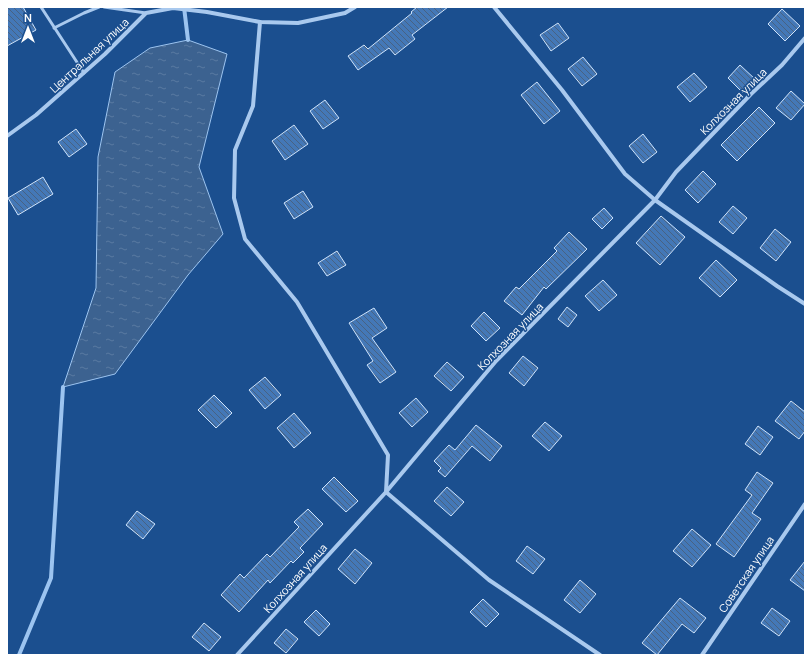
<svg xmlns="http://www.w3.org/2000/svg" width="812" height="662" font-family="Manrope,sans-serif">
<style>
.water{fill:url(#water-ripples);stroke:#9cc4f0}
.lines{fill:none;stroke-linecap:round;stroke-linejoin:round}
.stream{stroke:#9cc4f0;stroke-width:4}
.building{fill:url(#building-back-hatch);stroke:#cfe3fa}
.service{stroke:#a9c9ee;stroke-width:3}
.minor{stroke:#a9c9ee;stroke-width:4}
.labels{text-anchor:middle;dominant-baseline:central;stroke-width:3;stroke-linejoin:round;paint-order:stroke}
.street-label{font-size:11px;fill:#fff;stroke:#1b4f8f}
</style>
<defs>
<pattern id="water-ripples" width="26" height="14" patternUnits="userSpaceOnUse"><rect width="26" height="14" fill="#3c6290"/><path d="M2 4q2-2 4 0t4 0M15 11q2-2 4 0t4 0" fill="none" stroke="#597aa1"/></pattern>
<pattern id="building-back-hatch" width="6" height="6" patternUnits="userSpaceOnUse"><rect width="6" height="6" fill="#4478b7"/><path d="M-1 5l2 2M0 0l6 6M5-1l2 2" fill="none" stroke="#486282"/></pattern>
</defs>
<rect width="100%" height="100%" fill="#1b4f8f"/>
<polygon class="water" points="188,40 227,54 199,167 223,234 188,275 115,374 63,387 96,288 98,157 115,72 150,48"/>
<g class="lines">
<g class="stream">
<polyline points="184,7 188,40"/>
<polyline points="19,655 51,578 63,387"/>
</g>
</g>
<g class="building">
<polygon points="7,7 23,7 36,30 7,46"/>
<polygon points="417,7 448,7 412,35 415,39 395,55 389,48 358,70 348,56 364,45 368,49 412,13 411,12"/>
<polygon points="782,9 800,26 785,41 768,24"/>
<polygon points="558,23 569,38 551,51 540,35"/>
<polygon points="583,57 597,74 582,86 568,69"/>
<polygon points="740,65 756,80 743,93 728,78"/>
<polygon points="694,73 707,87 690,102 677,87"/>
<polygon points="537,82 560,111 544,124 521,95"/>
<polygon points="791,91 805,104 791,120 776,108"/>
<polygon points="325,100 339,118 323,129 310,111"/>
<polygon points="759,107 775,123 737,161 721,145"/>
<polygon points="294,125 308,144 285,160 272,141"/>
<polygon points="76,129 87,144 69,157 58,142"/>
<polygon points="643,134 657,152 643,163 629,146"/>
<polygon points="703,171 716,184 698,203 685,190"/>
<polygon points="43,177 53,194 18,215 8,198"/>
<polygon points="303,191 313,207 294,219 284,203"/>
<polygon points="733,206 747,218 733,234 719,222"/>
<polygon points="604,208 613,218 602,229 592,219"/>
<polygon points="661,216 685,237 660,265 636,243"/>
<polygon points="775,229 791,242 776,261 760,248"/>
<polygon points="569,232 587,249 546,289 544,287 522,315 504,301 516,287 519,289 557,251 554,248"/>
<polygon points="337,251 346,265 327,276 318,263"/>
<polygon points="716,260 737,280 720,297 699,278"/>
<polygon points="603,280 617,295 599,311 585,296"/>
<polygon points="567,307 577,315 568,327 558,319"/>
<polygon points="374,308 387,328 372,338 396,372 380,383 367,365 373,361 349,323"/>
<polygon points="484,312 500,328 486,341 471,326"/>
<polygon points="523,356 538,368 524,386 509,373"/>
<polygon points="447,362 464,377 451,391 434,376"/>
<polygon points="265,377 281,395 265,409 249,390"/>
<polygon points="214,395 232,413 216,428 198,410"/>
<polygon points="416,398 428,412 412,427 399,413"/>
<polygon points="791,401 805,412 805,431 799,439 775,421"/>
<polygon points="294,413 311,433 294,448 277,428"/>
<polygon points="545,422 562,436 549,451 532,436"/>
<polygon points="476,425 502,446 490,461 472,446 445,477 438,471 441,468 434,461 449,445 455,450"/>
<polygon points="758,426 773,437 760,455 745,444"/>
<polygon points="757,472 773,483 752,513 761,519 734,557 716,544 752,495 745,490"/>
<polygon points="334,477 358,501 346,512 322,489"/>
<polygon points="447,487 464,502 451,516 434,501"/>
<polygon points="308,509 323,524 300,548 304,552 293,563 291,561 270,583 268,580 239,612 221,595 240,574 244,578 267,554 270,557 299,527 294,522"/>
<polygon points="137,511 155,524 143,539 126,525"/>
<polygon points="692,529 711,545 692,567 673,551"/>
<polygon points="527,546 545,559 533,574 516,561"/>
<polygon points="355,549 372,563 355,584 338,569"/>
<polygon points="805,561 805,591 790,580"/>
<polygon points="580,580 596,594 580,613 564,600"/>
<polygon points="680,598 706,618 694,633 682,624 657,655 642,643"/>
<polygon points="483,599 499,614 486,627 470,612"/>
<polygon points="772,608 790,621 779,636 761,623"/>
<polygon points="316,610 330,624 319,636 304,622"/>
<polygon points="204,623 221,637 209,651 192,637"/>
<polygon points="286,629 298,639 286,653 274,643"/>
</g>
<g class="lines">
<g class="service">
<polyline points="41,7 84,73"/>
<polyline points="104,7 146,13"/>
<polyline points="54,28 84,13 99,7"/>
</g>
<g class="minor">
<polyline points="494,7 562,90 625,174 655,200 777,286 805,304"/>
<polyline points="260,22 253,106 235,150 234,198 245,239 297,302 388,455 386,492 489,580 600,655"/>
<polyline points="7,136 36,115 105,54 146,13 173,8 207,12 260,22 298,23 345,13 355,7"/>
<polyline points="237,655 386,492 496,361 655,200 676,172 751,94 782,65 805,38"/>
<polyline points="702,655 805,504"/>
</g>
</g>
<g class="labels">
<g class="street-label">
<text transform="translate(89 55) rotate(-43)">Центральная улица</text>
<text transform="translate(733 101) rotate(-45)">Колхозная улица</text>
<text transform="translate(510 336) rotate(-46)">Колхозная улица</text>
<text transform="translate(746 574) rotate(-56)">Советская улица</text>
<text transform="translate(295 578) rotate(-48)">Колхозная улица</text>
</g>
</g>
<rect width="812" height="662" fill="none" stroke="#ffffff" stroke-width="16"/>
<g transform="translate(28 28)" stroke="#1b4f8f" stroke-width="3" paint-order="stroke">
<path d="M0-3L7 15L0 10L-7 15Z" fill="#ffffff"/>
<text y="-6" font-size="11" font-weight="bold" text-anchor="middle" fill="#ffffff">N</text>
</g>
</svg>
